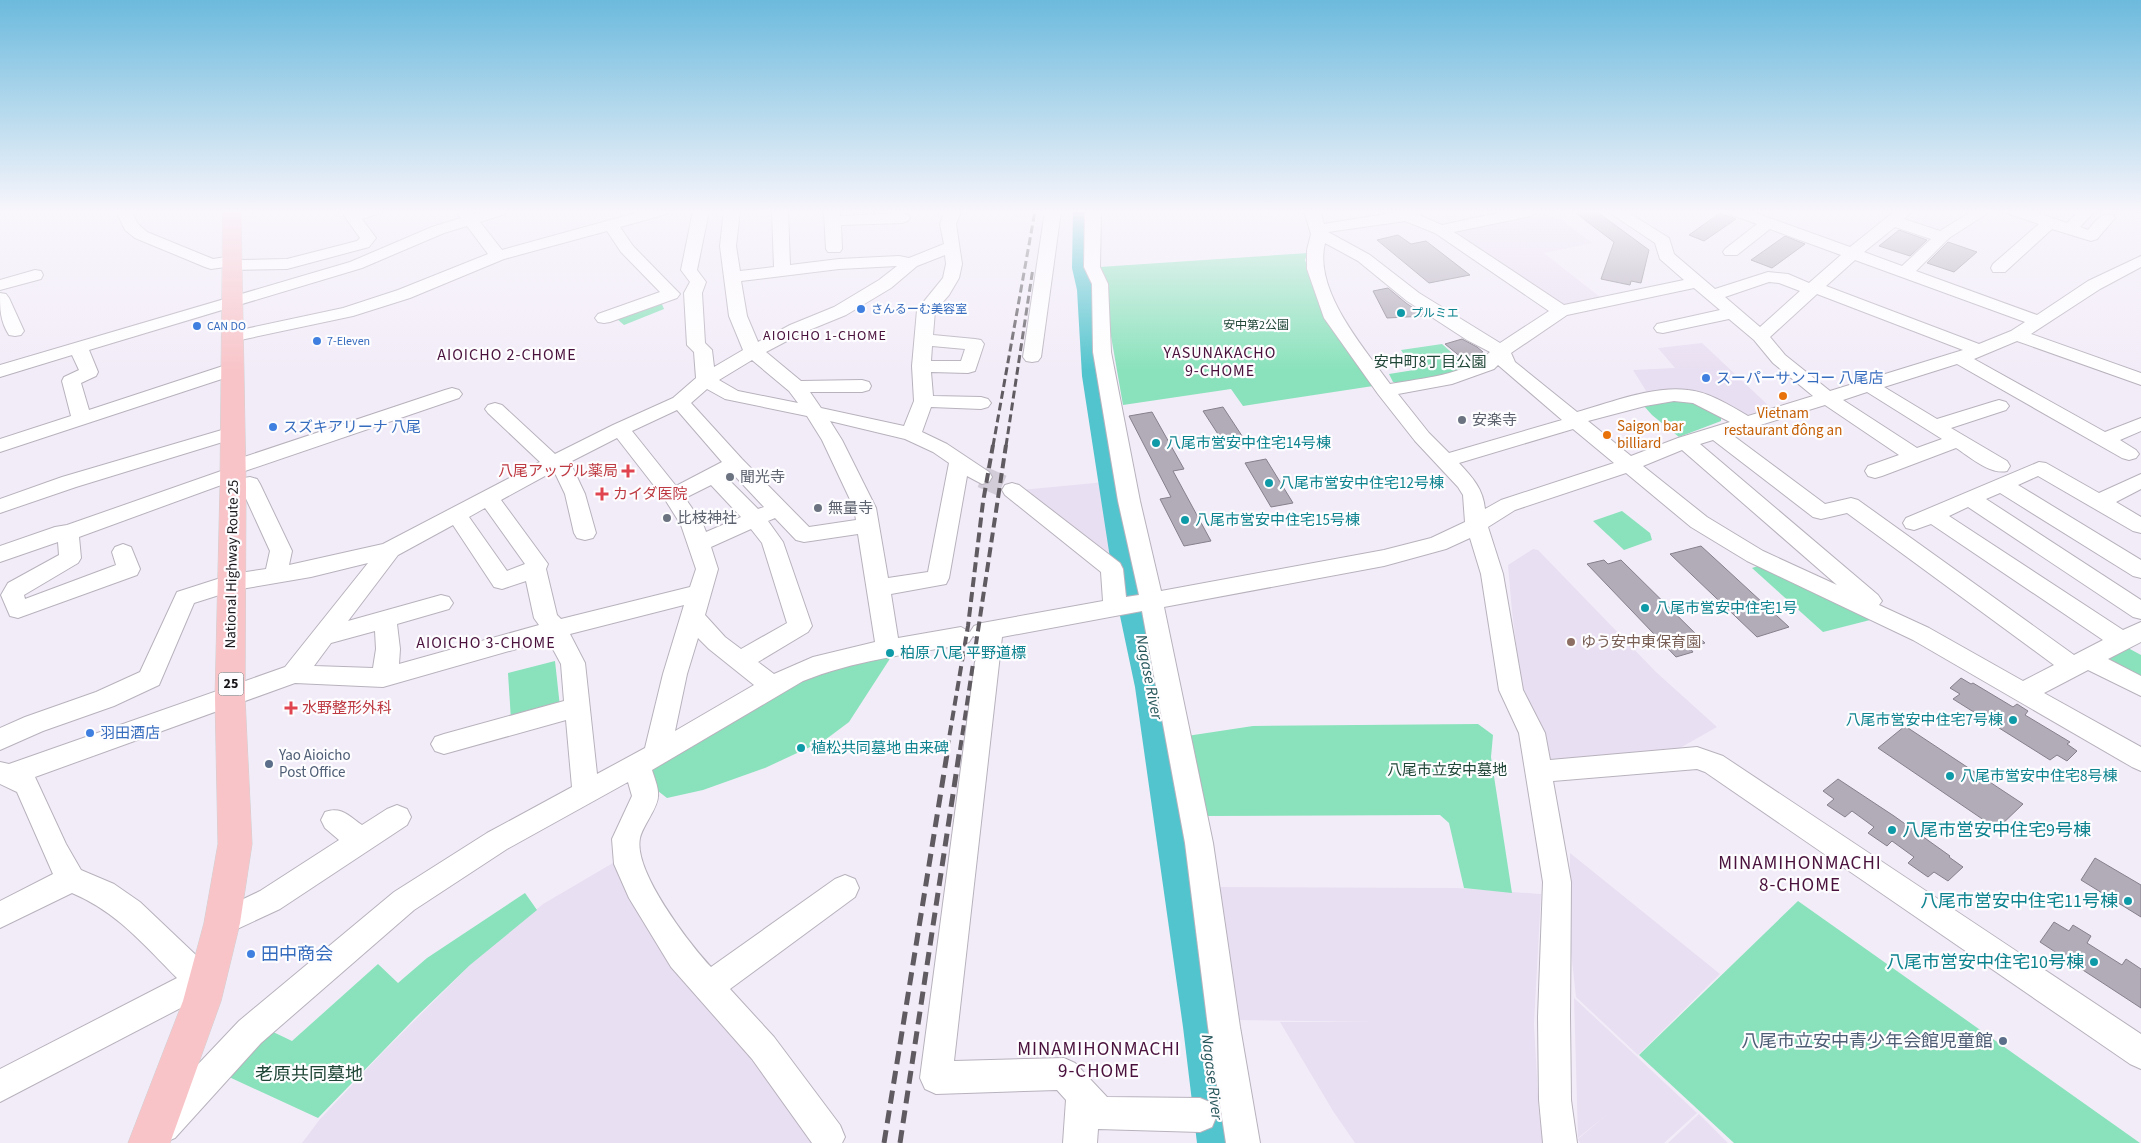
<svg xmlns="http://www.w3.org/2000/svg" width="2141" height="1143" font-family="'Source Sans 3','Noto Sans JP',sans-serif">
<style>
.built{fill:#e9dff2}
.green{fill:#89e2bb}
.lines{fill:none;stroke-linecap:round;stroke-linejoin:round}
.river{fill:#52c4cd;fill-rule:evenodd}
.building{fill:#b2acb8;stroke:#85808b}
.minor-tunnel{stroke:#d1ccd7;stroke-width:22;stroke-dasharray:22 11;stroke-linecap:butt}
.minor-casing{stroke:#b8b2bd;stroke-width:2}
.highway-casing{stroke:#d1d0d1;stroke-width:1}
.minor{fill:#fff;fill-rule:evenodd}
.highway{fill:#f8c4c8;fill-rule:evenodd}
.rail-far2{stroke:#5f5b61;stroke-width:3;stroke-dasharray:8 4;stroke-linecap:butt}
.rail-far1{stroke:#5f5b61;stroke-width:4;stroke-dasharray:10 5;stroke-linecap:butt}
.rail{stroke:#5f5b61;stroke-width:5;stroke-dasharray:13 7;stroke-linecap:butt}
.shop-dot{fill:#3f7fe0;stroke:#fdfcfe;stroke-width:2}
.culture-dot{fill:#0f9aa8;stroke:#fdfcfe;stroke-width:2}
.food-dot{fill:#e8710a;stroke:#fdfcfe;stroke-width:2}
.worship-dot{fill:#6b7280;stroke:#fdfcfe;stroke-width:2}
.health-dot{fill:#e0444e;stroke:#fdfcfe;stroke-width:2}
.education-dot{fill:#8d6e63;stroke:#fdfcfe;stroke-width:2}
.service-dot{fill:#5c6f8a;stroke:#fdfcfe;stroke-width:2}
.labels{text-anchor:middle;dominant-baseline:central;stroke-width:4.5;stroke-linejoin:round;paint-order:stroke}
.far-shop-label{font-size:12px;fill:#366cbe;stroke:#fdfcfe;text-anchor:start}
.far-culture-label{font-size:12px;fill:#0d838f;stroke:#fdfcfe;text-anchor:start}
.far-park-label{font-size:12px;fill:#1f4636;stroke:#fdfcfe}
.far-neighbourhood-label{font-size:14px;letter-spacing:1px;fill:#49113c;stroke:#fdfcfe}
.shield{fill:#fdfcfe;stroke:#5d5b5e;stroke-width:1}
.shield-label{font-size:14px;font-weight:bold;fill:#19161a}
.park-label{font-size:15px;fill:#1f4636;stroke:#fdfcfe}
.shop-label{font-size:15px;fill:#366cbe;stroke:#fdfcfe;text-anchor:start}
.food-label{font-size:15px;fill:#c56008;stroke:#fdfcfe}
.worship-label{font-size:15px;fill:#5b616d;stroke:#fdfcfe;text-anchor:start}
.culture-label{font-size:15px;fill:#0d838f;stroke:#fdfcfe;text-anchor:start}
.health-label{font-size:15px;fill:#be3a42;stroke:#fdfcfe;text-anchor:start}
.street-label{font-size:15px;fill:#19161a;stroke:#fdfcfe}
.education-label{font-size:15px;fill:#785e54;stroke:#fdfcfe;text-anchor:start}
.service-label{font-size:15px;fill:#4e5e75;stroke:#fdfcfe;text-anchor:start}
.neighbourhood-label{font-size:16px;letter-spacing:1px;fill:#49113c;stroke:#fdfcfe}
.water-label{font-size:16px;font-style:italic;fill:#245559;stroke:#fdfcfe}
.near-culture-label{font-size:18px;fill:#0d838f;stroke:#fdfcfe;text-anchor:end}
.near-shop-label{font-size:18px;fill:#366cbe;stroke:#fdfcfe;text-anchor:start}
.near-service-label{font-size:18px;fill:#4e5e75;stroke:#fdfcfe;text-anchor:end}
.near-park-label{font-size:18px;fill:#1f4636;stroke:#fdfcfe}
.near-neighbourhood-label{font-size:19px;letter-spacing:1px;fill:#49113c;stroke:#fdfcfe}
</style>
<rect width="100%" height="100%" fill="#f2ecf8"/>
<g class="built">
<polygon points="1551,212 1592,243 1544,253 1600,297 1594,300 1564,307 1458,235 1461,235 1456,230"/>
<polygon points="1702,343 1770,407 1747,415 1648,394 1633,370 1675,368 1658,348"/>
<polygon points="1105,482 1121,567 1021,490"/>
<polygon points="1533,549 1538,550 1656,672 1717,727 1680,748 1554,760 1549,758 1521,687 1512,611 1508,565"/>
<polygon points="1570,853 1720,974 1638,1055 1576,997 1570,943"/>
<polygon points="618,860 834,1143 302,1143 320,1119 382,1053 470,965 543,904"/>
<polygon points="1211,887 1458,888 1541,894 1534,1024 1539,1114 1546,1143 1355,1143 1333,1111 1280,1022 1372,1022 1232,1020"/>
<polygon points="1574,998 1697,1113 1664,1143 1580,1143 1578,1139 1609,1113 1578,1138"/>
<polygon points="1699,1114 1728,1143 1668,1143"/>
</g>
<g class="green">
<polygon points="1308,253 1305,260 1325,317 1373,386 1243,406 1231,389 1123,405 1099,267"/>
<polygon points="661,302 664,309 624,325 616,318"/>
<path d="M1442,344L1460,360L1486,353L1489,356L1488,361C1466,368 1415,389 1393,382L1389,374L1414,370L1401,350Z"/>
<polygon points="1683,401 1695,403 1721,416 1721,421 1679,437 1652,415 1644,406 1660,402"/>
<polygon points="1622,511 1650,533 1652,540 1624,550 1593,521"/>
<polygon points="1758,566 1874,619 1823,632 1752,568"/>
<polygon points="2128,648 2141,655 2141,681 2114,667 2110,658"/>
<polygon points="891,657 849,722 825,740 765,768 703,790 667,798 658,791 651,766 789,684 827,670"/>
<polygon points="555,661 560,707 511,720 508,673"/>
<polygon points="1478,724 1493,735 1491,757 1512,893 1464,888 1449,823 1440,815 1201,816 1187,736 1253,726"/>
<polygon points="525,893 537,910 470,965 416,1017 318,1118 229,1077 269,1030 292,1041 378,964 398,983 427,958"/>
<polygon points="1798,901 2140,1143 1734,1143 1639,1055"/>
</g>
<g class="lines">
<polygon class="river" points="1073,211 1095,211 1094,268 1101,290 1108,376 1148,597 1169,687 1227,1027 1243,1143 1197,1143 1183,1027 1135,687 1116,597 1082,376 1077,290 1072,268"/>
</g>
<g class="building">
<polygon points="1573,211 1596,211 1649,250 1641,283 1631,281 1630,285 1601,279 1614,242"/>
<polygon points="1720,213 1736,219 1704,241 1689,235"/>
<polygon points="1899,230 1927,240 1910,256 1879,246"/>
<polygon points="1398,235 1411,244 1426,241 1470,275 1429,283 1377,240"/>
<polygon points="1785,236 1805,244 1772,268 1751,260"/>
<polygon points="1948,242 1977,252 1954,272 1927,263"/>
<polygon points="1388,288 1406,303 1425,316 1387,318 1373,291"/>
<polygon points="1462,339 1477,347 1483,352 1462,358 1445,344"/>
<polygon points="1223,407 1248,445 1227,448 1203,411"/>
<polygon points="1152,412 1184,469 1173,471 1211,541 1184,546 1160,499 1171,497 1129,416"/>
<polygon points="1266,459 1293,503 1271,507 1245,463"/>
<polygon points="1701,546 1725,568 1789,627 1757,637 1670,554"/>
<polygon points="1604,560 1608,564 1621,560 1705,643 1689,647 1693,652 1676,657 1587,564"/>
<polygon points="1961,678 1971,684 1973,683 2013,707 2017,704 2028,711 2025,715 2070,742 2067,744 2077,751 2067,761 2057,755 2050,760 1953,699 1960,694 1950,688"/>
<polygon points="1905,726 2023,804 1997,829 1878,748"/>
<polygon points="1838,779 1894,816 1950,856 1949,857 1963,867 1948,881 1934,872 1928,877 1908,863 1914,857 1892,841 1887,846 1868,833 1874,827 1852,811 1845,817 1827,805 1834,799 1823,791"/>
<polygon points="2095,858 2141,885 2141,917 2081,880"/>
<polygon points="2054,922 2069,931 2073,925 2091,936 2087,943 2122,965 2126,959 2141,969 2141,1008 2040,942"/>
</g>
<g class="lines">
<polyline class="minor-tunnel" points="982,477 1012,490"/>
<defs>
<g id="minor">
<polygon points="116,211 131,211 138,224 147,232 213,259 232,256 239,260 287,259 357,241 360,238 341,211 379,211 377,214 362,219 376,238 369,247 287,269 232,270 225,267 211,269 205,267 135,238 125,230"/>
<polygon points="457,211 472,211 474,214 482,211 507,211 505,214 480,222 502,250 643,211 669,211 667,214 620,227 633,246 680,294 677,298 610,322 604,323 598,322 595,318 598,314 660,292 621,252 607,231 504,259 410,298 353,316 231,342 225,341 222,337 225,333 231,332 343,308 398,290 488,254 467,226 444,233 362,268 89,350 98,372 96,376 81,383 89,410 226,365 233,363 240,365 242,369 240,373 0,452 0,439 71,416 62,381 64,377 79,370 72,355 0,377 0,365 350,262 432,227 461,218"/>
<path d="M693,211H709L697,270L706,282L702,293L705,343L712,350L714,367L743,350L729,316L720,246L724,211H740L736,246L740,271L774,267L772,211H788L790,265L839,259L899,256L909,258L944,244L940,224L945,211H961L956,224L962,264L959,278L949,295L935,311L933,335L975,339L981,340L984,344L975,371L968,373L931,372L933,396L981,397L988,399L991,403L988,407L981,409L931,407L922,432L947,444L989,472L992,477L989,482L982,484L967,476L949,578L946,584L891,594L898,638L961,627L970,632L974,626L982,623L1103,601L1101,572L1005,495L1002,490L1005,485L1012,483L1019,485L1120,563L1123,569L1126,597L1139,595L1118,501L1093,352L1092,284L1084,267L1085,211H1101L1100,267L1108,284L1111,352L1140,501L1161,591L1384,550L1431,538L1465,522L1463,495L1458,487L1415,441L1378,394L1324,318L1307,269V250L1311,234L1304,211H1320L1324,224L1404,211H1423L1419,215L1442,225L1507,211H1538L1531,216L1454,232L1564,305L1684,280L1660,259L1655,243L1607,211H1626L1669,238L1674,254L1715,289L1768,272L1788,274L1809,283L1841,255L1770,229L1737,255H1725L1723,252L1725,249L1757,224L1729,214L1727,211H1750L1850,247L1895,211H1912L1904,219L1940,231L1972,211H1991L1949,238L1916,271L2037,315L2088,281L2141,256V267L2100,289L2031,334L2141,373V385L2017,341L1974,359L2105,432L2141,418V431L2120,440L2136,450L2139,454L2136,458L2129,460L2122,458L1957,364L1884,387L1937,419L1992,402L1999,400L2006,402L2009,406L2006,410L1951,428L2007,461L2010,466L2007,471C1990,475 1970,457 1956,448L1882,476L1875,478L1868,476L1865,471L1868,466L1899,455L1825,405L1731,434L1825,504L1851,498L1858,500L2074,655L2103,640L1931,524L1914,530L1906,528L1903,523L1906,518L2039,462L2046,463L2099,493L2141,474V489L2116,502L2141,517V533L2133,531L2038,476L2018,485L2141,560V578L2133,576L2000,493L1986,499L2141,600V619L2133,617L1968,507L1949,516L2123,630L2141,622V642L2108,659L2141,676V696L2088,670L2044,693L2141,747V771L2132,767L1913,640L1747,561L1691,527L1626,473L1515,510L1488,527L1503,574L1523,690L1545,733L1550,760L1697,747L1723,756L2141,1034V1069L2130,1064L1705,772L1697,769L1553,781L1571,882L1570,1017L1571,1100L1577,1143H1543L1539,1100L1538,1017L1543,882L1519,733L1499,690L1481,574L1470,538L1446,549L1384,566L1164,607L1213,843L1240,1027L1260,1143H1226L1208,1027L1185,843L1142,611L1002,637L954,1061L1064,1058L1075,1063L1107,1097L1200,1098L1212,1103L1217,1115L1212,1127L1200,1132L1098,1129L1097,1143H1063L1066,1100L1057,1090L936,1094L925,1089L920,1078L978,639L973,636L969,642L961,645C908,654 853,661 803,681L652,770C654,777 659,788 658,796C658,808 643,825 640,838C633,871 689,943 711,967L835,879L845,875L855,879L859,888L855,897L730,989L774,1037L840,1125L845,1137L842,1143H812L752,1059L671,967L629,898L614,864L612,839L632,796L628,782L507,849L414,910L261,1043L175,1138L163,1143L151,1138L146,1126L151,1114L239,1021L394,892L487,833L572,787L566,720L444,754L435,751L431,744L435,737L444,734L564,701L561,664L548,640L383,687L295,683L35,777L66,844L81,870L114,884L140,902L199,958L219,968L223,978L219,988L0,1102V1069L177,978C143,944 117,912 72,893L0,928V901L53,874L17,792L0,784V762L9,764L285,667L368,563L311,577L235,590L194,603L159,685L114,706L43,731L0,750V728L25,717L96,692L140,672L177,592L233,574L266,569L270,551L243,492L233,494L226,492L223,487L224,484L79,537L81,558L78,563L24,595L25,599L116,565L112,552L115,547L123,544L131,547L140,569L137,575L18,618L10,616L1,595L8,583L59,555L58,542L0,562V546L55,527L67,525L224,470L223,468L226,463L445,390L452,388L459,390L462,394L459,398L242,472L243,474L238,479L250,477L257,479L260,484L292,551L289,565L383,544L540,462L488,413L485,409L488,405L495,403L502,405L555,454L613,425L673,398L696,378L694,352L687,345L684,293L690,282L681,270ZM1405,221L1435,233L1549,311L1500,343L1419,293L1370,255L1328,232ZM1895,227L1931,239L1902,266L1864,252ZM1325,243L1358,261L1407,301L1467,340L1490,352C1465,376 1422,378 1390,384C1364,348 1313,290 1325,243ZM945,255L946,264L943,278L917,310L912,366L914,401L904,426L821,408L810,392H862L869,390L871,386L869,382L862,380L801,381L766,352L802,333L846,315L891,288L917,266ZM1855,260L2025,322L2011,331L1979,344L1826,286ZM897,266L879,280L834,307L790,325L758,342L747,316L741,281L839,269ZM1769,282L1779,283L1800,291L1760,327L1725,297ZM1694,288L1720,310L1657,324L1654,328L1657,332L1663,333L1729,319L1754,340L1773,363L1813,396L1748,416C1729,405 1709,392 1688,390C1654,385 1609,403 1577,412L1515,362L1511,353L1567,315ZM1817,294L1963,350L1830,391L1785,355L1770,337ZM932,346L965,349L961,361H931ZM752,360L789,391L798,403L738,391L719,380ZM1498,365L1562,420L1449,453L1429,433L1398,394L1452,384L1494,369ZM707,389L725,399L807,416L822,440L854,508L856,520L809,527L742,459L691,403ZM1867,392L1942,439L1917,448L1843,400ZM1674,401L1693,403L1730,422L1678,438L1631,456L1588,421L1645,406ZM677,410L722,462L676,486L632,431ZM830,421L905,439L933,452L949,463L928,572L888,578L876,508L842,440ZM1573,429L1614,463L1501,500L1485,509C1483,489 1473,478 1459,463ZM617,438L666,501L681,525L696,569L690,587L561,619L557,615L546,569L548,564L501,500L554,471L565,494L574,533L577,538L585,540L593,538L596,533L585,494L570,462ZM1713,440L1813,517L1821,519L1847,513L2054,665L2023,681L1929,628L1879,605L1882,601L1878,595L1700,444ZM1682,450L1837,585L1763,551L1707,517L1643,466ZM733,474L764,507L758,509L726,477ZM711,485L741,517L706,532L703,524L685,498ZM485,508L525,564L507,571L469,517ZM775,518L796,540L804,542L858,534L875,642L813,657L774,674L758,662L808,632L812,626L783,542L768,521ZM453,525L494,587L502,589L526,581L534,618L539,625L399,664L400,649L397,624L449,609L453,603L449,597L441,595L348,621L398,555ZM751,529L762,543L787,623L741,649L725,637L705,615L718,569L711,547ZM684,605L663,674L645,748L597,774L585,663L570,634ZM375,631L376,649L373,668L314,666L331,643ZM698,638L709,649L754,685L675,731L687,674Z"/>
<polygon points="824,211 840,211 840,216 902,213 908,215 910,218 908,221 902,223 841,225 842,249 840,252 828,252 826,249"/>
<polygon points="1045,211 1061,211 1041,357 1038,361 1032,362 1026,361 1023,357"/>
<path d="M2007,211H2031L2067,223L2079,211H2095L2080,227L2088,230C2095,222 2100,212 2113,215L2115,218L2097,239L2091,241L2052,229L2005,272H1993L1991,268L1993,264L2039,224L2009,214Z"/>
<polygon points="35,270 41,271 43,275 41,279 0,290 0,280"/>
<path d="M0,293L6,294L9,298L24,331L21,335L15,336L9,335C0,321 0,309 0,293Z"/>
<polygon points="232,427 239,429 242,433 239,437 76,487 0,513 0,499 62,477"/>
<path d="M397,805L407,809L411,817L407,825L280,909L222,936L212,932L207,923L212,914L260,891L339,840L325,828L321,820L325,812C341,806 349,816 362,825L387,809Z"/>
</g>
<polygon id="highway" points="223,211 241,211 246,487 245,698 252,844 240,923 221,1001 170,1143 128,1143 183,1001 204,923 218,844 215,698 220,487"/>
</defs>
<use href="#minor" class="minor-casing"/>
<use href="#highway" class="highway-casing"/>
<use href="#minor" class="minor"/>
<use href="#highway" class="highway"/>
<g class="rail-far2">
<polyline points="993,446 1035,211"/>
<polyline points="1006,446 1033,268"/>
</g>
<g class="rail-far1">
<polyline points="947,750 968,626 983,502 993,445"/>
<polyline points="960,750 1006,445"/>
</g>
<g class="rail">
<polyline points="884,1143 948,748"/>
<polyline points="900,1143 960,748"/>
</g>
</g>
<linearGradient id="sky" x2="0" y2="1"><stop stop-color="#6cbadd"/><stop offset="0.57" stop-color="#f9f6fc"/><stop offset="1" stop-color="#f9f6fc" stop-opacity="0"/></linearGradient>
<rect width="2141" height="371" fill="url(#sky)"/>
<g class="shop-dot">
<circle cx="861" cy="309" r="5"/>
<circle cx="197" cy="326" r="5"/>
<circle cx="317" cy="341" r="5"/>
<circle cx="1706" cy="378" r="5"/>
<circle cx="273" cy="427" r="5"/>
<circle cx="90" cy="733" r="5"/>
<circle cx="251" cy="954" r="5"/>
</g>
<g class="culture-dot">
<circle cx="1401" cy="313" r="5"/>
<circle cx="1156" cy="443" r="5"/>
<circle cx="1269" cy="483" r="5"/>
<circle cx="1185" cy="520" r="5"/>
<circle cx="1645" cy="608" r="5"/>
<circle cx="890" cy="653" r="5"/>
<circle cx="2013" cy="720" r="5"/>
<circle cx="801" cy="748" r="5"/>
<circle cx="1950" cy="776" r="5"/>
<circle cx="1892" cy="830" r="5"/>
<circle cx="2128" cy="901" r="5"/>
<circle cx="2094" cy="962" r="5"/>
</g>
<g class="food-dot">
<circle cx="1783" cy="396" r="5"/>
<circle cx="1607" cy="435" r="5"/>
</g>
<g class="worship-dot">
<circle cx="1462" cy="420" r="5"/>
<circle cx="730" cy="477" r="5"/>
<circle cx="818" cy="508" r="5"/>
<circle cx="667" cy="518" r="5"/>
</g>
<g class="health-dot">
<path d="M625.5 463.5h5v5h5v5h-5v5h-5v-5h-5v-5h5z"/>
<path d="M599.5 486.5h5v5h5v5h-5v5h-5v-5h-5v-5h5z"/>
<path d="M288.5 700.5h5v5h5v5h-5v5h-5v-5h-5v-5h5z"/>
</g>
<circle class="education-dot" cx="1571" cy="642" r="5"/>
<g class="service-dot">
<circle cx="269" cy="764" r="5"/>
<circle cx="2003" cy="1041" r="5"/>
</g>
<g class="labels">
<g class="far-shop-label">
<text x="871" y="309">さんるーむ美容室</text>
<text x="207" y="326">CAN DO</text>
<text x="327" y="341">7-Eleven</text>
</g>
<g class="far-culture-label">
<text x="1411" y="313">プルミエ</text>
</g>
<g class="far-park-label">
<text x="1256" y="325">安中第2公園</text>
</g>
<g class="far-neighbourhood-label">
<text x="825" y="336">AIOICHO 1-CHOME</text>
</g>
<rect class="shield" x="218.5" y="672.5" width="25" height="23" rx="4"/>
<g class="shield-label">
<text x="231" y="684">25</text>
</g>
<g class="park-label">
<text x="1430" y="362">安中町8丁目公園</text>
<text x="1447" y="770">八尾市立安中墓地</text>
</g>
<g class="shop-label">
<text x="1716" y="378">スーパーサンコー 八尾店</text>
<text x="283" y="427">スズキアリーナ 八尾</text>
<text x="100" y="733">羽田酒店</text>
</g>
<g class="food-label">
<text x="1783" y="413">Vietnam<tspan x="1783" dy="17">restaurant đông an</tspan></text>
<text x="1617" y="426" text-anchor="start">Saigon bar<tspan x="1617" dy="17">billiard</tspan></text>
</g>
<g class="worship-label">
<text x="1472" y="420">安楽寺</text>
<text x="740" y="477">聞光寺</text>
<text x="828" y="508">無量寺</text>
<text x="677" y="518">比枝神社</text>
</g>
<g class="culture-label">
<text x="1166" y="443">八尾市営安中住宅14号棟</text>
<text x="1279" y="483">八尾市営安中住宅12号棟</text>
<text x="1195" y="520">八尾市営安中住宅15号棟</text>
<text x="1655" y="608">八尾市営安中住宅1号</text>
<text x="900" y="653">柏原 八尾 平野道標</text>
<text x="2003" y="720" text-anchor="end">八尾市営安中住宅7号棟</text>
<text x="811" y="748">植松共同墓地 由来碑</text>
<text x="1960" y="776">八尾市営安中住宅8号棟</text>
</g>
<g class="health-label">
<text x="618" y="471" text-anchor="end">八尾アップル薬局</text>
<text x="613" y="494">カイダ医院</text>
<text x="302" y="708">水野整形外科</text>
</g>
<g class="street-label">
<text transform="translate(232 564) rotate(-89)">National Highway Route 25</text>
</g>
<g class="education-label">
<text x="1581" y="642">ゆう安中東保育園</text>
</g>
<g class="service-label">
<text x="279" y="755">Yao Aioicho<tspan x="279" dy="17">Post Office</tspan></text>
</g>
<g class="neighbourhood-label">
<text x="1220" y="353">YASUNAKACHO<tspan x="1220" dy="18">9-CHOME</tspan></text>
<text x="507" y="355">AIOICHO 2-CHOME</text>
<text x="486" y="643">AIOICHO 3-CHOME</text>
</g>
<g class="water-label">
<text transform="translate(1149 677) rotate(79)">Nagase River</text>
<text transform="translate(1212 1077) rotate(83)">Nagase River</text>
</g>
<g class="near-culture-label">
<text x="1902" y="830" text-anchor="start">八尾市営安中住宅9号棟</text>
<text x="2118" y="901">八尾市営安中住宅11号棟</text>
<text x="2084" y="962">八尾市営安中住宅10号棟</text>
</g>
<g class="near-shop-label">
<text x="261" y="954">田中商会</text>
</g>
<g class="near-service-label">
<text x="1993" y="1041">八尾市立安中青少年会館児童館</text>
</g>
<g class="near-park-label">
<text x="309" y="1074">老原共同墓地</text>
</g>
<g class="near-neighbourhood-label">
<text x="1800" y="863">MINAMIHONMACHI<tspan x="1800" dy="22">8-CHOME</tspan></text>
<text x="1099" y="1049">MINAMIHONMACHI<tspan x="1099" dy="22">9-CHOME</tspan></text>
</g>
</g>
</svg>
